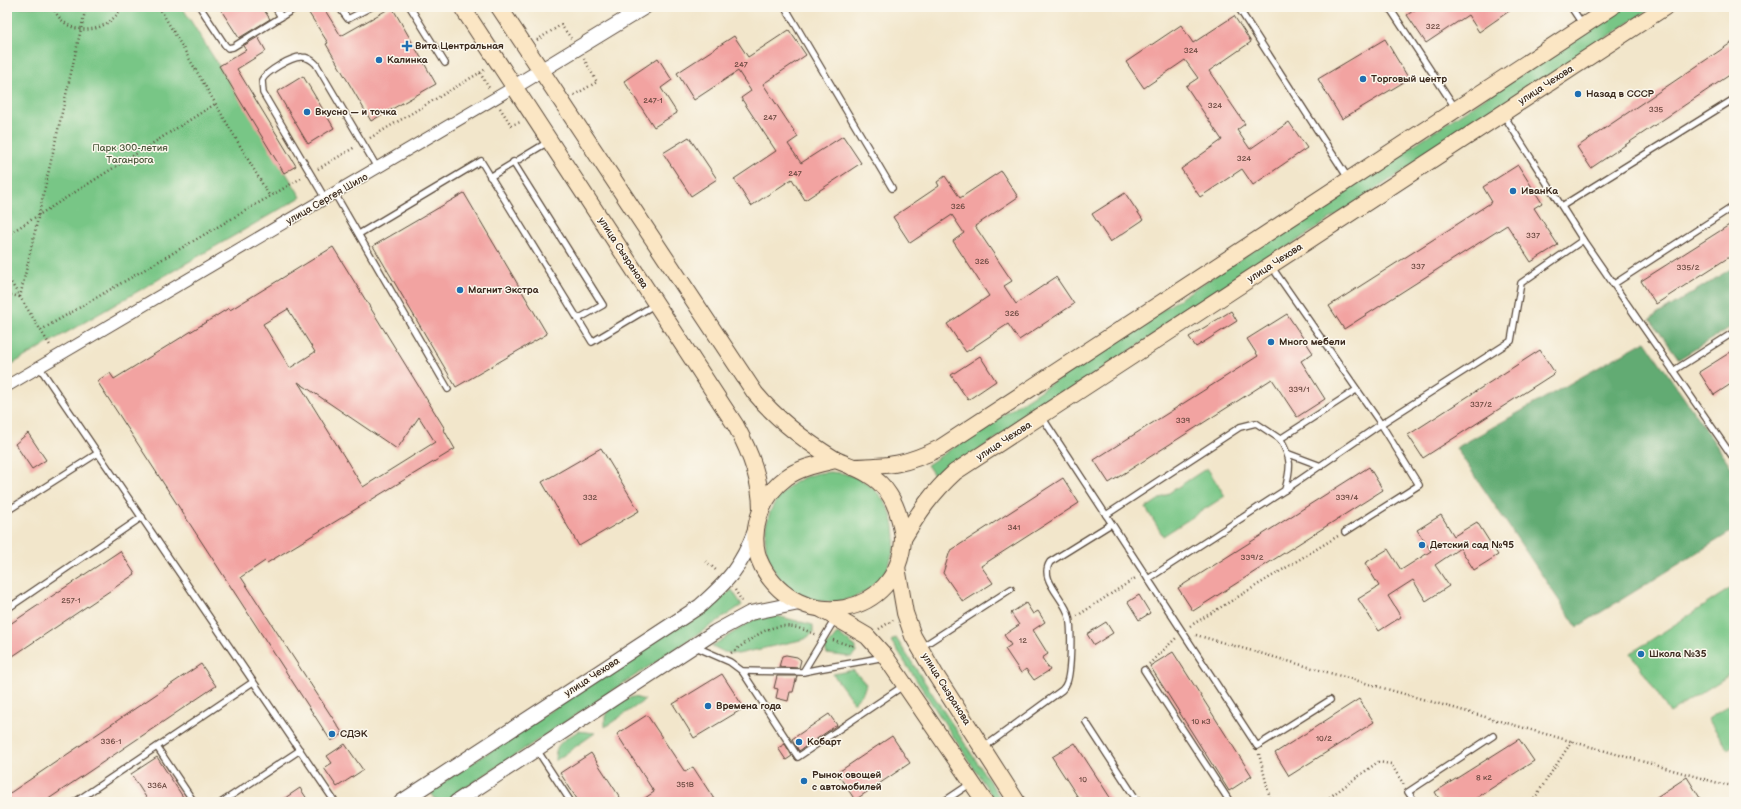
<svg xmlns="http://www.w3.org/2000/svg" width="1741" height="809" font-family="'Balsamiq Sans',sans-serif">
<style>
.green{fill:#78c686;stroke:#5a7852}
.forest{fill:#62ab73;stroke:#4e6a48}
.building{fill:#f2a3a1;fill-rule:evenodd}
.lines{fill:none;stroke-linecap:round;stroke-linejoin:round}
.service-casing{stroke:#564638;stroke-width:8}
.minor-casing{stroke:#564638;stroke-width:13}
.tertiary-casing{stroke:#564638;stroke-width:16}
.secondary-casing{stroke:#564638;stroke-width:18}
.path{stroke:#564638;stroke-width:2.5;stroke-dasharray:1 3;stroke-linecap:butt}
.service{stroke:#fff;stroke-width:5.5}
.minor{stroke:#fff;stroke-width:11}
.tertiary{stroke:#fff;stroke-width:14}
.secondary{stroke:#fbe6c4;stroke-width:16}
.poi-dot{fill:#1f6fb2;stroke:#fbf7ec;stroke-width:1.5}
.labels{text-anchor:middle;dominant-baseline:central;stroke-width:3;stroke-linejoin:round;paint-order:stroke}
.number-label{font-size:8px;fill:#69483f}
.poi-label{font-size:10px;font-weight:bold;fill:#3b2a1e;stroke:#fbf7ec;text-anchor:start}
.street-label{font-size:10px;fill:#3b2a1e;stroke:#fbf7ec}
.park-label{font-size:10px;fill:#4d593d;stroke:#fbf7ec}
</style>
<rect width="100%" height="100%" fill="#fbf7ec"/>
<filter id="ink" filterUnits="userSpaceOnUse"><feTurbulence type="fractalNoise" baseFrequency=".025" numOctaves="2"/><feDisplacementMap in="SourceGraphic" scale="8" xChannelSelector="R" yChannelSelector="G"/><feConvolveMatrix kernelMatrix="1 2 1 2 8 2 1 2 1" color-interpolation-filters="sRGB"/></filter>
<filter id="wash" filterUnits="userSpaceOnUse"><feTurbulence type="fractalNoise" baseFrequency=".012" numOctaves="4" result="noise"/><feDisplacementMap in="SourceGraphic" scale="16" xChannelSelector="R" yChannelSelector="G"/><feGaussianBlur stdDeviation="0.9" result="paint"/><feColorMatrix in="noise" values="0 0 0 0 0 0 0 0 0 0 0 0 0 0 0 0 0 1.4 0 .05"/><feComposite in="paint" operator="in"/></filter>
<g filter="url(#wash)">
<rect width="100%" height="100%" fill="#f2e6cb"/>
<g class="green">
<polygon points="7,7 182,7 301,197 7,367"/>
<polygon points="1623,7 1653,7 936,478 927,465"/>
<polygon points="1207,468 1225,496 1163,536 1146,508"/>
<circle cx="830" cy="537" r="65"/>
<polygon points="1734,586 1734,672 1670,713 1631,653"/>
<polygon points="732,590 742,605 444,802 437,802 430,791"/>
<polygon points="769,614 813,625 813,633 805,639 738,654 724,652 712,646 758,617"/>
<polygon points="838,633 856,647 856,653 851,657 827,654 825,648"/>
<polygon points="896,638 1003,802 996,802 891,641"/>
<polygon points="853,670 866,684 863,693 854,703 833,674"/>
<path d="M634,697L645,700L605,727C605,724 605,720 605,717C607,707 625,698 634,697Z"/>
<polygon points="1734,702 1734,745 1728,749 1708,719"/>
<path d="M578,731L595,733L555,761C555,742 563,741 578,731Z"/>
</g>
<g class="forest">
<polygon points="1734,267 1734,325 1679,359 1650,319"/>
<polygon points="1645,341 1734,471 1734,530 1577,627 1456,448"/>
</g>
<g id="blocks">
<g class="building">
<polygon points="219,7 262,7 270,19 239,38"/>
<polygon points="305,7 323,7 341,36 392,7 436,84 371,121 326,44 328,43"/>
<polygon points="1419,7 1515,7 1479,32 1468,15 1426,43 1407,15"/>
<polygon points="1234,16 1251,42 1209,71 1245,124 1237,130 1250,149 1289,122 1307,148 1253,185 1242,169 1200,197 1181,169 1222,140 1186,86 1198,78 1185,60 1144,88 1126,62 1181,25 1193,43"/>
<polygon points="789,30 806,55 763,84 798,137 788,144 801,163 843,136 861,163 805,200 792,179 751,206 734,179 776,151 741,98 751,91 738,71 694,100 677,73 734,36 748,57"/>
<polygon points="258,37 266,51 237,69 296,166 284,173 219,66 246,50 243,46"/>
<polygon points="1385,39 1409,79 1342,119 1318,79"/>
<polygon points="1734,41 1734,72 1591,168 1577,147"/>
<polygon points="658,58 672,80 661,88 677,113 654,127 624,81"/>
<polygon points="303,76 334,128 308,144 277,92"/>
<polygon points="689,137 717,179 691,196 663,153"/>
<polygon points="1518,165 1542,203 1534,208 1558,245 1531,262 1507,225 1344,329 1329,306 1492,202 1483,187"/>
<polygon points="1001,171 1018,197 975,226 1012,281 1004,286 1016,304 1056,277 1074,304 1019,340 1008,324 966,352 947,324 989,296 953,241 964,233 952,215 910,243 893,217 939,186 937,182 945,176 960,198"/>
<polygon points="464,193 547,334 456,387 373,246"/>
<polygon points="1125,193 1143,220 1110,242 1092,214"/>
<polygon points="1734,222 1734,254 1656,304 1641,281"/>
<path d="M333,247L445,429L444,430L455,449L267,563L265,561L241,577L343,734L331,741L97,381L110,373L114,379L229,308L230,310ZM288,309L315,352L290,368L263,324ZM298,382L397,449L419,417L435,442L363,487Z"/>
<polygon points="1231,311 1237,321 1196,347 1189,337"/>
<polygon points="1287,314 1313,353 1301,361 1325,399 1297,417 1272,379 1109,483 1094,460 1258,356 1247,339"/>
<polygon points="1540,350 1555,373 1423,458 1408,435"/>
<polygon points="1734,350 1734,382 1714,395 1699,372"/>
<polygon points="980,356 996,381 968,400 951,375"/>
<polygon points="28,433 46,460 32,469 15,444"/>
<polygon points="601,448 639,511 579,546 542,482"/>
<polygon points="1369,467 1383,490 1193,611 1178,588"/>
<polygon points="1063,478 1079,503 981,566 993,583 963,602 943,573 950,551"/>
<polygon points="1441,515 1454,536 1477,522 1498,555 1474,570 1460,548 1435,565 1449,586 1426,601 1413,580 1388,596 1401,617 1379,631 1358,599 1379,586 1365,563 1388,549 1401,570 1431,551 1417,530"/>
<polygon points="120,551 135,574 7,660 7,626"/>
<polygon points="1139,595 1150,613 1139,620 1128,602"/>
<polygon points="1026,603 1033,614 1038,611 1045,622 1033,630 1048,654 1042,658 1050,670 1034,680 1026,669 1021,673 1005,649 1011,645 1004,635 1019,625 1011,613"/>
<polygon points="1106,622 1113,633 1094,645 1087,634"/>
<polygon points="1173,652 1252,776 1229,791 1150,666"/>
<polygon points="786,655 797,657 801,660 799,668 779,667 782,656"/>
<polygon points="201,664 216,686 44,802 7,802 7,795"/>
<polygon points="722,674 744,708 694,738 673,704"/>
<polygon points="777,676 797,676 793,692 790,692 788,701 776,698 778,689 774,688"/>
<polygon points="1359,699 1374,722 1289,776 1275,753"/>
<polygon points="829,714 837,725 799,751 792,739"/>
<polygon points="647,715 685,772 693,767 716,802 639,802 654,792 617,734"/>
<polygon points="892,736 910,763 855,800 837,773"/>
<polygon points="1519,739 1534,761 1470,802 1441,802 1435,792"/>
<polygon points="1075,743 1113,802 1081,802 1052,757"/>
<polygon points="345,744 363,770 337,787 324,768 332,763 327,756"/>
<polygon points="785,744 792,756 786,760 778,748"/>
<polygon points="591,753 623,802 579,802 560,773"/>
<polygon points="157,757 183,797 175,802 149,802 131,774"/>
<polygon points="1687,777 1700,798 1693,802 1649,802"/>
<polygon points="300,788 309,802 279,802"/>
</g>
</g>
</g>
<g filter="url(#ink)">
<use href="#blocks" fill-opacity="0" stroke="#564638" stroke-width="1"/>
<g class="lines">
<defs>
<g id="service">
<polyline points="200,7 225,45 228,48 233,47 297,7"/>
<polyline points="275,7 281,17"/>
<polyline points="339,7 348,19 371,7"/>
<polyline points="410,7 445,63"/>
<polyline points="785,7 892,188"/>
<polyline points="1238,7 1348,178"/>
<polyline points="1389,7 1456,109"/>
<polyline points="1571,7 1583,25"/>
<polyline points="1503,114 1583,240 1732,456 1734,454"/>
<polyline points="513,162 603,305 578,319"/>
<polyline points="490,177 548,142"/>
<polyline points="335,194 448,389"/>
<path d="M326,200L263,93L262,80C266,72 292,56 302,57C308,57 312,60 316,64L378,169"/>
<polyline points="1562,206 1734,99"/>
<polyline points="359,234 481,161 592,342 654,305"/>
<polyline points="1271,266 1381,424 1511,341 1521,283 1583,240"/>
<polyline points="1614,284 1734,206"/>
<polyline points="40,368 335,802"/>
<polyline points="1673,371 1734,332"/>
<polyline points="1042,417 1148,579"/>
<path d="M1280,439C1292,459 1291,467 1285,490L1148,579L1257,746L1330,700"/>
<polyline points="1289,454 1321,466"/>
<polyline points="1285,490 1381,424 1419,485 1345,532"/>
<polyline points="7,511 98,453"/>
<polyline points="1106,515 1240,427 1256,423 1280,439 1356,390"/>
<polyline points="7,609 142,517"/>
<polyline points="696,647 730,662 742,671 798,757 903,686"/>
<polyline points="920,648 1011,589"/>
<polyline points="1144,670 1230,802"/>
<polyline points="742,671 803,672 835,619"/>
<path d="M803,672C830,666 857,663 883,657"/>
<polyline points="1086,722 1138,802"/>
<polyline points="157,747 194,802"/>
<path d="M983,748L1062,690C1064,688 1066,685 1067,682C1071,671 1072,629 1069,617C1066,599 1038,580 1050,562L1111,524"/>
<polyline points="537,750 571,802"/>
<polyline points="75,802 253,682"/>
<polyline points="222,802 300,750"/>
<polyline points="943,802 970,784"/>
<polyline points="1415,802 1408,792 1493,736"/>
</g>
<polyline id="minor" points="7,386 514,87"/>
<g id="tertiary">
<polyline points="514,87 645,7"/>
<path d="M401,802L700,606C728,581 741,567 755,531"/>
<polyline points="456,802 715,632 750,613 799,603"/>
</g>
<g id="secondary">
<path d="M462,7L736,426C750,452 761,479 761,509"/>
<path d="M499,7L755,393C778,421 805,441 836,460"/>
<path d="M836,460C847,465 859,468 869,475C886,485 896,503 900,521C901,527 903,534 903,539C899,618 798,635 762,566C746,535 761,496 787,477C801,467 820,464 836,460Z"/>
<path d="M852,467C890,466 905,465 940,448L1612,7"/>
<path d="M903,539C919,512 932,493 955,472L1665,7"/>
<polyline points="897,567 905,613 913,636 935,674 1017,802"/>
<polyline points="821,609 867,636 885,656 985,802"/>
</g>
</defs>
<use href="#service" class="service-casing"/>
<use href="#minor" class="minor-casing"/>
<use href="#tertiary" class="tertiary-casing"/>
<use href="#secondary" class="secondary-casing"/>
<g class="path">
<path d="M53,7C66,39 107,35 122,7"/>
<polyline points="159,7 270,197"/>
<polyline points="537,40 561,25 571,38"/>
<polyline points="480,73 489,88"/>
<polyline points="574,95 597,82 584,59"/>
<polyline points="500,108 511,125 521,122"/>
<polyline points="370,138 486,69"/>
<polyline points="318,169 355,147"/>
<polyline points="7,235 215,104"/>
<polyline points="7,276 51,347"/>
<polyline points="7,294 20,297"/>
<polyline points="20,297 86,7"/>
<polyline points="41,330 303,177"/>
<polyline points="706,561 717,571"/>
<polyline points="735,590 743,603"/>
<polyline points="1077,616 1137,577"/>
<polyline points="1190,626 1338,536"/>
<polyline points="879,629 893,620"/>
<polyline points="1196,635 1722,784 1734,786"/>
<polyline points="833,640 852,646 854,644"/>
<path d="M731,653C765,630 775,616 817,635"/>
<polyline points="1149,664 1176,638"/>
<polyline points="1259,754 1271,802"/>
<polyline points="1323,802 1378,762 1391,764 1404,785"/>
<polyline points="1532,802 1572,741"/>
</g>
<use href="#service" class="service"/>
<use href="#minor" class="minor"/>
<use href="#tertiary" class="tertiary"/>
<use href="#secondary" class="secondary"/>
</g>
</g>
<g class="poi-dot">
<path d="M405 40h4v4h4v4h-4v4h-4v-4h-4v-4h4z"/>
<circle cx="379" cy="60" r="4"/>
<circle cx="1363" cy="79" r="4"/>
<circle cx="1578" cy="94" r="4"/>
<circle cx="307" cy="112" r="4"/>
<circle cx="1513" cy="191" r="4"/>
<circle cx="460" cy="290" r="4"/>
<circle cx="1271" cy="342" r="4"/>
<circle cx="1422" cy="545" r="4"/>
<circle cx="1641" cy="654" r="4"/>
<circle cx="708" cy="706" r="4"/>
<circle cx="332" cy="734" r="4"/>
<circle cx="799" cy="742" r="4"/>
<circle cx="804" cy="781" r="4"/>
</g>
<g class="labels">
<g class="number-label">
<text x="1433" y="26">322</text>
<text x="1191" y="50">324</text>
<text x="741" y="64">247</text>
<text x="653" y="100">247-1</text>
<text x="1215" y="105">324</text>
<text x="1656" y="109">335</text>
<text x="770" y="117">247</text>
<text x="1244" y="158">324</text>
<text x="795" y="173">247</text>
<text x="958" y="206">326</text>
<text x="1533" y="235">337</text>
<text x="982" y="261">326</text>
<text x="1418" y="266">337</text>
<text x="1688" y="267">335/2</text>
<text x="1012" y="313">326</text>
<text x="1299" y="389">339/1</text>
<text x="1481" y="404">337/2</text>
<text x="1183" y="420">339</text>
<text x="590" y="497">332</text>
<text x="1347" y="497">339/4</text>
<text x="1014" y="527">341</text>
<text x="1252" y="557">339/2</text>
<text x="71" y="600">257-1</text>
<text x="1023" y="640">12</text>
<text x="1201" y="721">10 к3</text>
<text x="1324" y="738">10/2</text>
<text x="111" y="741">336-1</text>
<text x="1484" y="777">8 к2</text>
<text x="1083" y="779">10</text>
<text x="685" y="784">351В</text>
<text x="157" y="785">336А</text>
</g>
<g class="poi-label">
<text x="415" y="46">Вита Центральная</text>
<text x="387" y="60">Калинка</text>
<text x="1371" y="79">Торговый центр</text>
<text x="1586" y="94">Назад в СССР</text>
<text x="315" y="112">Вкусно — и точка</text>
<text x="1521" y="191">ИванКа</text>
<text x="468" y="290">Магнит Экстра</text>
<text x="1279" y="342">Много мебели</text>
<text x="1430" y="545">Детский сад №95</text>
<text x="1649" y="654">Школа №35</text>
<text x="716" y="706">Времена года</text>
<text x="340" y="734">СДЭК</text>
<text x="807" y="742">Кобарт</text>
<text x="812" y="775">Рынок овощей<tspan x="812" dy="12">с автомобилей</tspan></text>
</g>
<g class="street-label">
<text transform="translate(1546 85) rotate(-33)">улица Чехова</text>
<text transform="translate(327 199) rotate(-30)">улица Сергея Шило</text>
<text transform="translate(623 253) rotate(57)">улица Сызранова</text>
<text transform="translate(1275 263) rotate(-33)">улица Чехова</text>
<text transform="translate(1004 441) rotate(-33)">улица Чехова</text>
<text transform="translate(592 677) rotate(-33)">улица Чехова</text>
<text transform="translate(946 689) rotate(58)">улица Сызранова</text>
</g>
<g class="park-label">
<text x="130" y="148">Парк 300-летия<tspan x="130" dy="12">Таганрога</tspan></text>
</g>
</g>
<rect width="1741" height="809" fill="none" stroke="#fbf7ec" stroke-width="24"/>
</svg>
